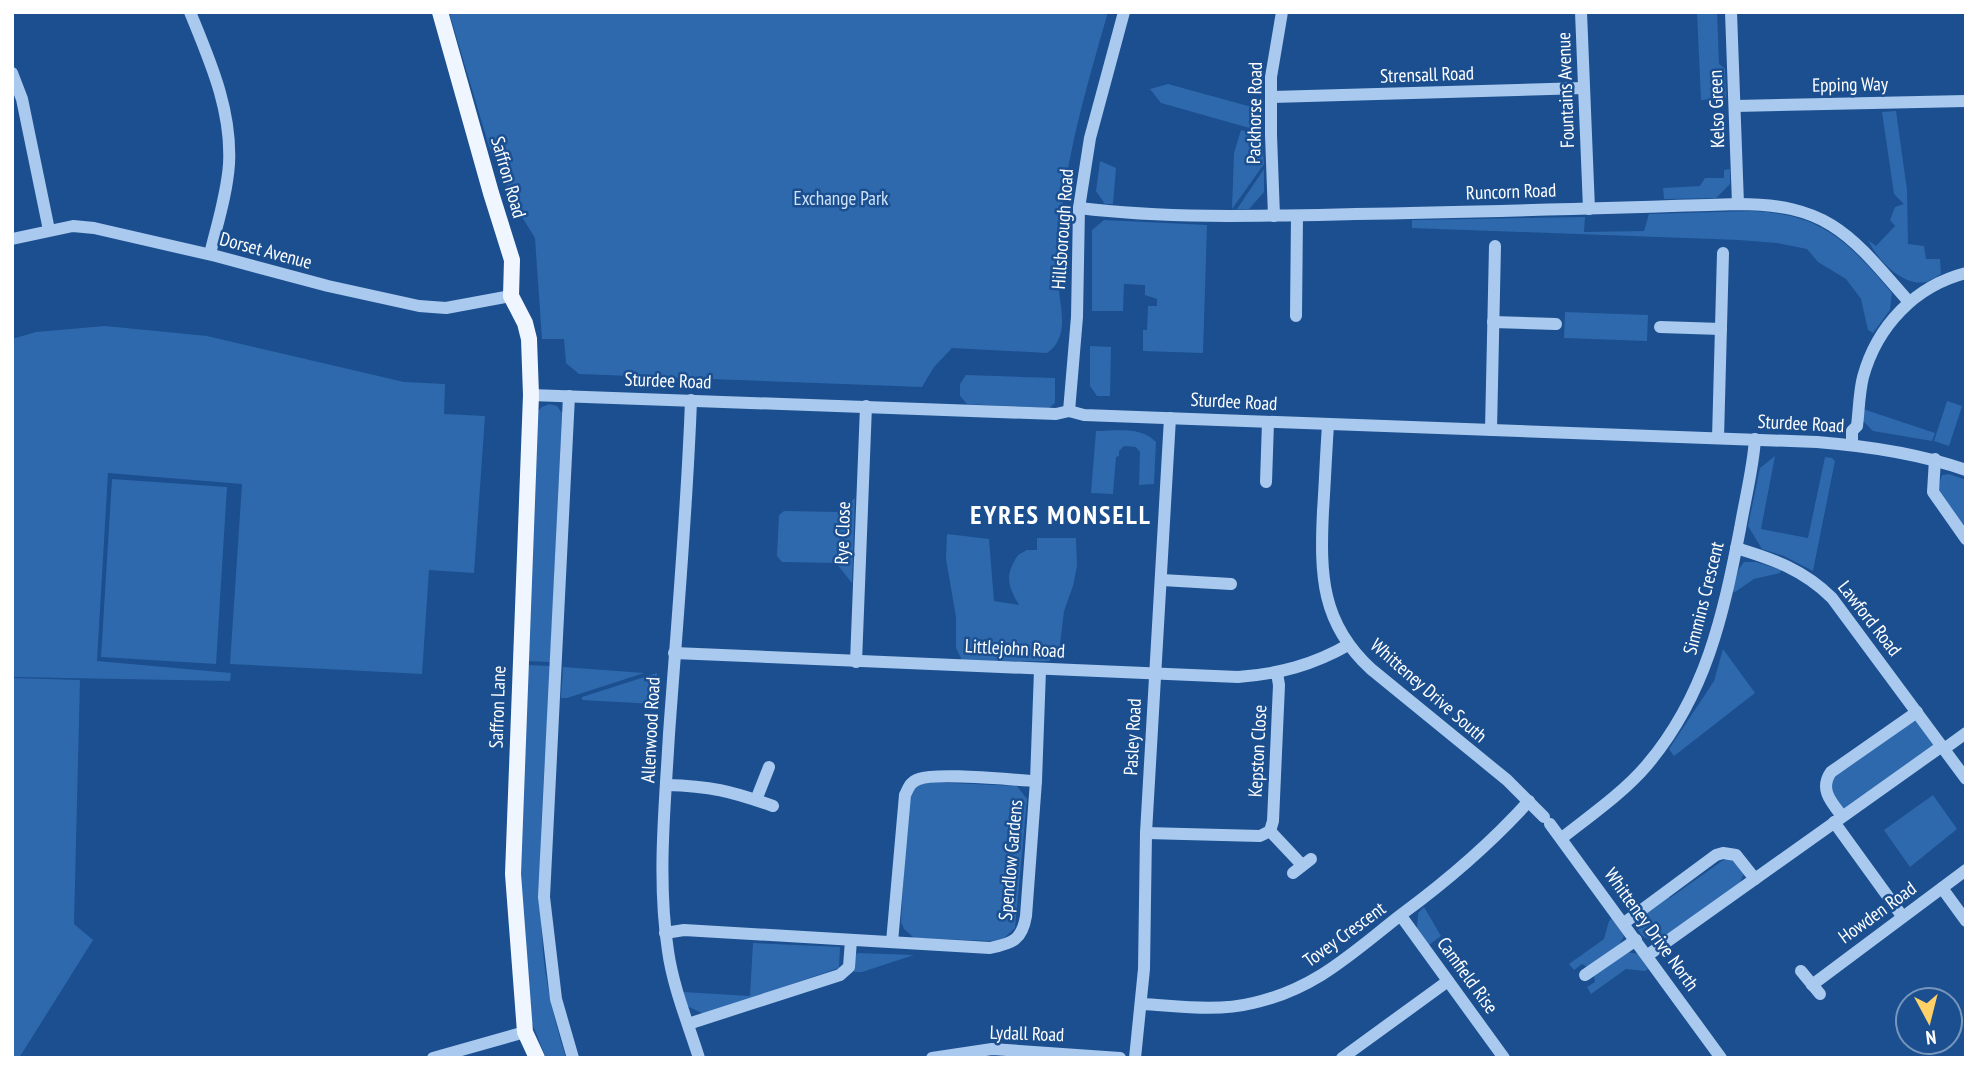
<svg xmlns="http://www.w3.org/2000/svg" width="1978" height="1070" font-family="'PT Sans Narrow',sans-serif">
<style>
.green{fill:#2e69ad}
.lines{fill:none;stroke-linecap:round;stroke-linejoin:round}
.minor{stroke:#a9c9ee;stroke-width:12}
.major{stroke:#f0f6ff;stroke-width:16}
.labels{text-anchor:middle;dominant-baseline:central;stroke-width:5;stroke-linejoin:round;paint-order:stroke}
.street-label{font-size:19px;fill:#fff;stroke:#1b4f8f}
.park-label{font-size:19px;fill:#cfe3fa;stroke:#1b4f8f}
.district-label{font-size:26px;font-weight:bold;letter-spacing:2px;fill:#fff;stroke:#1b4f8f}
</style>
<rect width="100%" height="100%" fill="#1b4f8f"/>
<g class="green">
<path d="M449,12H1108C1085,93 1060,173 1059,258C1059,268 1058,279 1059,290C1061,312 1069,338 1047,353L952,348L934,367L922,387L579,374L566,363L564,339H542L535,238L514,204L488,143Z"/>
<polygon points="1697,12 1717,12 1719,64 1725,69 1726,98 1701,100"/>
<polygon points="1168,84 1259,109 1260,131 1161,103 1150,89"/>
<path d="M1896,111L1907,190L1908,244L1924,246L1926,259H1940L1941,274C1937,276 1930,281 1926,282C1902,287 1877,259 1868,240L1876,246L1895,226L1890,220L1895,207L1904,204L1894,194L1882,112Z"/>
<polygon points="1241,130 1262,136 1264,164 1232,209 1234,153"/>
<polygon points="1100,161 1116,168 1113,204 1105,204 1096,191"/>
<polygon points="1264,169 1264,192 1249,209 1237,209"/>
<polygon points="1730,169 1730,184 1716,198 1664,199 1663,188 1700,186 1705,178 1724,178 1724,170"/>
<path d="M1751,211C1823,214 1848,242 1892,293L1890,310L1873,333L1868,330L1861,299L1846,279L1818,262L1807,249L1777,243L1739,240L1412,228V220L1585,217L1584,232L1644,231L1649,214Z"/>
<polygon points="1104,220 1207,225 1203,353 1143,351 1143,330 1147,330 1148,306 1157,306 1157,299 1145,295 1145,285 1124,284 1123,311 1092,311 1092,230"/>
<polygon points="1565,312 1648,315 1647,341 1564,338"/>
<polygon points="105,326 207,336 404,382 445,384 444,414 485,416 474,573 429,570 422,674 230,664 242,484 108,473 97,661 231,673 230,681 12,677 12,339 36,332"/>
<polygon points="1090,346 1111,347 1110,396 1097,396 1090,386"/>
<polygon points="966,375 1055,378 1055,403 1049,408 967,404 960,396 960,384"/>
<polygon points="1947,401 1962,406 1949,446 1934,441"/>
<polygon points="549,404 557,406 562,413 550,662 526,661 537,412 542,407"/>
<polygon points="1863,409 1935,433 1932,441 1873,431 1862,420"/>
<path d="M1096,431C1116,431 1141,426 1156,442L1154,484L1139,485L1140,452L1136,447L1124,446L1119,451V456L1116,457L1113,494L1091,493Z"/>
<polygon points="1775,456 1761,529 1808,538 1825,457 1832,458 1835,461 1813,571 1784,556 1762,549 1748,526 1760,468"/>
<polygon points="1949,474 1966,480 1966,533 1937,491 1942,475"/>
<polygon points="112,479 227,487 216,664 101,657"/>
<polygon points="855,498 852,583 836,563 782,562 777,556 779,515 784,511 839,512"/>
<path d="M947,534L989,539L994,601L1019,605C1008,586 1004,576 1018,555L1027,550H1037V538H1076L1077,566L1073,586L1064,611L1059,652L1049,661L963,662L956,648V617L946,559Z"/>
<polygon points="1744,562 1756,562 1781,570 1780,573 1754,579 1735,592 1732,591 1739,569"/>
<polygon points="1723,649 1755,693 1674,756 1669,749 1714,681"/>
<path d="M527,665L551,666C546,756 536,848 542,938C544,978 554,1020 566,1058H546L532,1023L519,877Z"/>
<polygon points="563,667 644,673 567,698 561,698"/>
<polygon points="657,673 655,704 582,700 582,697"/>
<polygon points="12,678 80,680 74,924 93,940 19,1058 12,1058"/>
<polygon points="1917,712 1942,746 1842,816 1826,780"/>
<polygon points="927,782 1017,786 1027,799 1015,928 1003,939 993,941 914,938 904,929 901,922 908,796 914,788"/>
<polygon points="1933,795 1957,829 1910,867 1884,830"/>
<path d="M1729,859L1737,860L1744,873L1739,885L1660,941C1647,941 1637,935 1636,921L1668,895L1670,898L1722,861Z"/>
<polygon points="1424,907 1441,936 1429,945 1417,929 1418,913"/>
<polygon points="1612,918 1624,936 1618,947 1587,967 1582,964 1574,970 1569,964 1604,939 1609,921"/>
<polygon points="753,943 840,947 839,968 704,1014 687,1006 683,992 750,996"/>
<polygon points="1627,952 1638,954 1648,969 1645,971 1626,969 1591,994 1587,987 1595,982 1594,976"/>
<polygon points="857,953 914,955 862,972 854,972 854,959"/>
</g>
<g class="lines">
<g class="minor">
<path d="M190,12C210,61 232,110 229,164C227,194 217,225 210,254"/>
<polyline points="1581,12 1589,209"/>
<polyline points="1731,12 1738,204"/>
<polyline points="12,73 22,99 49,230"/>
<polyline points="1272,97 1584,88"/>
<polyline points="1735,106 1966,101"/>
<path d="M1079,208C1170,219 1263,216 1355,214C1482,212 1610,208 1738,204C1831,204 1852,237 1909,302"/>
<polyline points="1274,216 1271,135 1271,77 1282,12"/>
<polyline points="12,239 73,226 94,228 216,256 328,286 419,306 446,308 511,296"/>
<polyline points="1296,316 1297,216"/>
<polyline points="1493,322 1556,324"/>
<polyline points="1660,327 1721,329"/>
<path d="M531,395L1056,414L1069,411L1084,415L1817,442C1868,446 1917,453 1966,470"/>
<polyline points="569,396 544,897 556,999 573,1058"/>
<path d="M691,400C687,512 677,623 669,734C665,806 657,879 668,951C673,987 688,1023 699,1058"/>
<polyline points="1069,411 1077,317 1079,208 1090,138 1124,12"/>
<path d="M1328,425C1326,453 1325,482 1323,511C1320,575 1321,623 1371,669L1507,780L1544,817"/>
<polyline points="1491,430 1495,246"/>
<polyline points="1718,438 1723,253"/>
<path d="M1852,445V431L1857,426C1859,410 1859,393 1863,377C1877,326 1915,286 1966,273"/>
<polyline points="1935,459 1933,492 1966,539"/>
<polyline points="1266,482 1268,422"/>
<path d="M1736,548C1773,559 1804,570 1832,598L1966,779"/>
<polyline points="1162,580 1231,584"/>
<path d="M674,653L1238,677C1279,674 1313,665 1348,645"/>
<polyline points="856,662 866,406"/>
<polyline points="1944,749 1966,733"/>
<path d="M666,785C710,786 731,791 773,806"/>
<polyline points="756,800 769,767"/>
<path d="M1842,816C1831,802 1819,789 1831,772L1917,712"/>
<polyline points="1834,822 1902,916"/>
<polyline points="1550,824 1721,1058"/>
<polyline points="1270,831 1302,865"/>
<polyline points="1146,833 1260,836 1270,831 1273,821 1279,685 1277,673"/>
<path d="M1562,838C1591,815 1623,793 1647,765C1706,695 1723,616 1740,529C1745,499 1753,469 1755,439"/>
<polyline points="1293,873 1311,859"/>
<polyline points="1942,888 1966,921"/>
<polyline points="1401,916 1504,1058"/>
<polyline points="1624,923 1716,855 1723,853 1736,855 1755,879"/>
<path d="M665,933L684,930L990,948C1013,943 1022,940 1026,916L1036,781L1040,670"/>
<path d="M892,942L905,795C909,787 910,782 919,779C938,772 1012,780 1036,781"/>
<polyline points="1648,955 1942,746"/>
<polyline points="1801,971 1820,994"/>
<polyline points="1585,975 1636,940"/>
<polyline points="1812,985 1966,870"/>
<path d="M1142,1004C1178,1006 1217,1012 1253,1003C1316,989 1353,952 1402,914C1448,880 1491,843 1529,801"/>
<polyline points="688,1024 840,975 849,967 851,940"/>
<polyline points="433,1058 525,1032"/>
<polyline points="932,1058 992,1049 1120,1058"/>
<polyline points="1135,1058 1144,969 1146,833 1170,418"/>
<polyline points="1342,1058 1448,981"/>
</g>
<polyline class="major" points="440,12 491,193 512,260 511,296 525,323 529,339 531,395 513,874 525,1032 537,1058"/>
</g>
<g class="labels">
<g class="street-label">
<text transform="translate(1427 74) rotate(-2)">Strensall Road</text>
<text transform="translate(1850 84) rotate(-1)">Epping Way</text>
<text transform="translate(1565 90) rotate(-92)">Fountains Avenue</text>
<text transform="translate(1716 109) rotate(-92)">Kelso Green</text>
<text transform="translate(1254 113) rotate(-89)">Packhorse Road</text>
<text transform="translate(509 177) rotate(74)">Saffron Road</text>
<text transform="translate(1511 191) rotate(-2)">Runcorn Road</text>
<text transform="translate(1062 229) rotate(-86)">Hillsborough Road</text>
<text transform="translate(266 250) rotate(15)">Dorset Avenue</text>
<text transform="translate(668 380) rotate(2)">Sturdee Road</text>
<text transform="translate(1234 401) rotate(3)">Sturdee Road</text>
<text transform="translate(1801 423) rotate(3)">Sturdee Road</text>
<text transform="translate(842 533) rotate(-88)">Rye Close</text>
<text transform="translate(1703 598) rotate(-76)">Simmins Crescent</text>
<text transform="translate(1870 618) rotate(52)">Lawford Road</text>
<text transform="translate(1015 648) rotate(3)">Littlejohn Road</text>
<text transform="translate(1429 690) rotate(41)">Whitteney Drive South</text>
<text transform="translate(497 707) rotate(-88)">Saffron Lane</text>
<text transform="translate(650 730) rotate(-87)">Allenwood Road</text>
<text transform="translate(1132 737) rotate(-87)">Pasley Road</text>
<text transform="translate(1257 751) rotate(-87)">Kepston Close</text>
<text transform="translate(1010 860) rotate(-85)">Spendlow Gardens</text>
<text transform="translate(1877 912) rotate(-36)">Howden Road</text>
<text transform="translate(1652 929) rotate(54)">Whitteney Drive North</text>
<text transform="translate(1344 934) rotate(-36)">Tovey Crescent</text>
<text transform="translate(1468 975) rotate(54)">Camfield Rise</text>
<text transform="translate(1027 1033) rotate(2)">Lydall Road</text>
</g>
<g class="park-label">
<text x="841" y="198">Exchange Park</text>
</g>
<g class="district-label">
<text x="1061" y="514">EYRES MONSELL</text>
</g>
</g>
<rect width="1978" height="1070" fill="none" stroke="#ffffff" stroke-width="28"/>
<g transform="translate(1929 1021) rotate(173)"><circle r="33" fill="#1b4f8f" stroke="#7695bc" stroke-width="2"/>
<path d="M0-5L12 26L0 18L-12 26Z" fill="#ffd166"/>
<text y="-10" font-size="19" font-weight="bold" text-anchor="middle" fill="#ffffff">N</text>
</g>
</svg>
